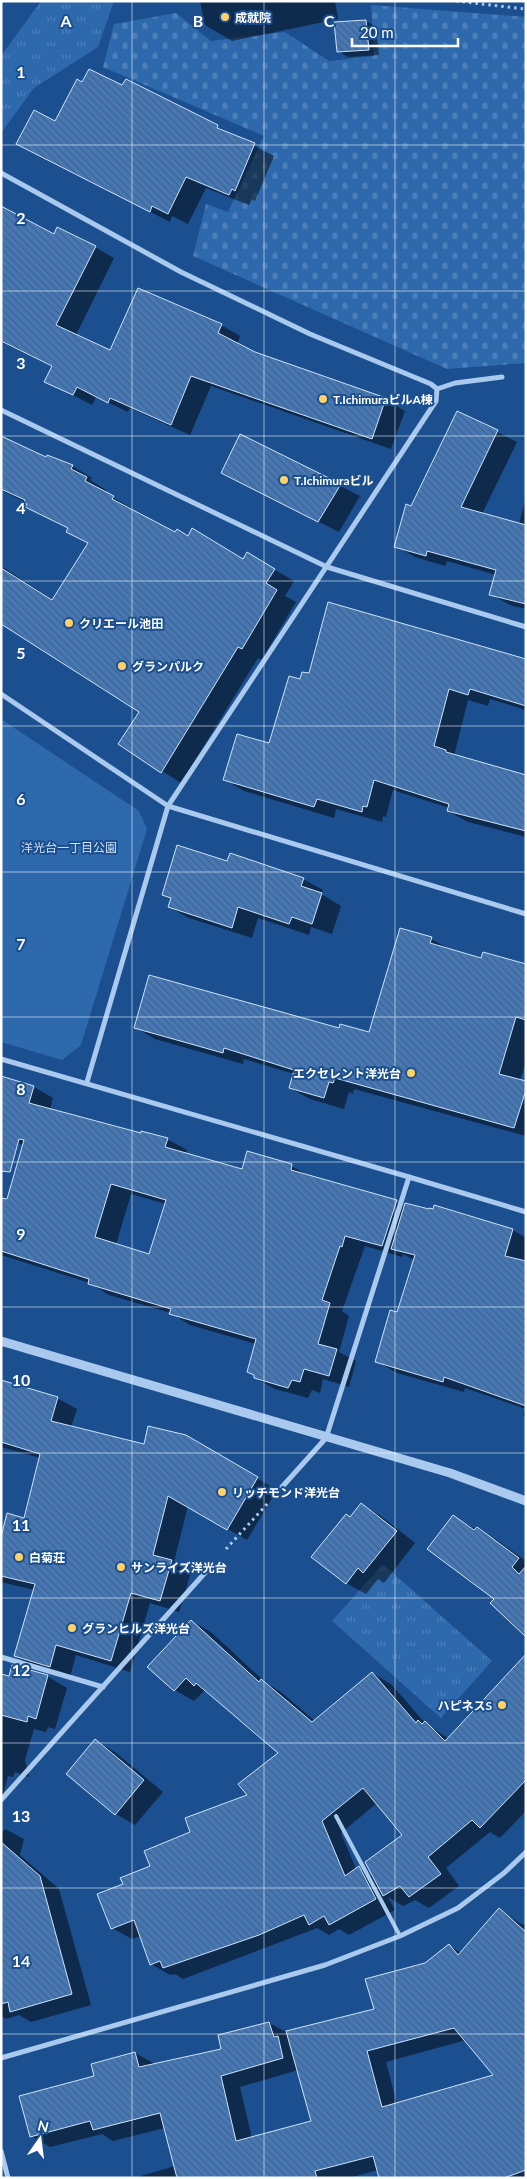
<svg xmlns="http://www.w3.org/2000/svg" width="527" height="2179" font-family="Lato,'Noto Sans JP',sans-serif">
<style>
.grass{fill:url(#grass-tufts)}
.cemetery{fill:url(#cemetery-stones)}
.green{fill:#2e69ad}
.shadow{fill:#0007;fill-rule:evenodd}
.building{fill:url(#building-back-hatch);stroke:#cfe3fa;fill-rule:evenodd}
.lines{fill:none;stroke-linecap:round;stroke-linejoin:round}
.path{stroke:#a9c9ee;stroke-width:3;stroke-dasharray:2.5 4;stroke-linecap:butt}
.service{stroke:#a9c9ee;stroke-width:4}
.minor{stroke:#a9c9ee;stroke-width:5}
.tertiary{stroke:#a9c9ee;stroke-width:9}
.grid{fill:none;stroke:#fff;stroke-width:1;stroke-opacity:0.55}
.poi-dot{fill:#ffd166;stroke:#1b4f8f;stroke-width:2}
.labels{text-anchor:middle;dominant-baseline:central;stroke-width:4;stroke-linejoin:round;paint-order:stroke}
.poi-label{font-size:12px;font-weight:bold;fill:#fff;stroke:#1b4f8f;text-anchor:start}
.park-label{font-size:12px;fill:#cfe3fa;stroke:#1b4f8f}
.grid-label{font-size:16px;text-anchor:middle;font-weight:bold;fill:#fff;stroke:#1b4f8f;stroke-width:4;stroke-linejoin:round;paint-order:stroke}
</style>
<defs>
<pattern id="grass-tufts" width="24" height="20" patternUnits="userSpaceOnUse" patternTransform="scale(1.25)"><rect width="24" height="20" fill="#2e69ad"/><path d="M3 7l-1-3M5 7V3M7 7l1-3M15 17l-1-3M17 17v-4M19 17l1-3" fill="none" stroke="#4d80b9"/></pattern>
<pattern id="cemetery-stones" width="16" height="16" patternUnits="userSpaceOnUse" patternTransform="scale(1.25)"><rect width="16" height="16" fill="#2e69ad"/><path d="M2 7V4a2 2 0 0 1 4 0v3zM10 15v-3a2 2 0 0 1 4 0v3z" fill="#4d80b9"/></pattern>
<pattern id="building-back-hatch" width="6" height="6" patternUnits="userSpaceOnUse" patternTransform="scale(1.25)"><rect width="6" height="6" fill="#4478b7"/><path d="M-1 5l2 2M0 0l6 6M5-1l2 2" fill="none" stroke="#486282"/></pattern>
</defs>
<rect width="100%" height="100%" fill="#1b4f8f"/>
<g class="grass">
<polygon points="41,1 114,1 98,47 34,88 1,133 1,56"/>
<polygon points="383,1564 492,1661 441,1718 332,1621"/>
</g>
<polygon class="cemetery" points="371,5 526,17 526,363 447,369 193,256 206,204 228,212 264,136 103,67 114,24 176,13 211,41 285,32 329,61 374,56"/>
<polygon class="green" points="1,719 139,811 147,829 81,1045 62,1060 1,1042"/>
<g class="shadow">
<polygon points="200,1 335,1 338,19 232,41 205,25"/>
<polygon points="366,21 376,27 379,55 348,57 338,51"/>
<polygon points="126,81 274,156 255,201 252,199 249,205 206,188 188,224 172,216 170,222 35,153 83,84 123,87"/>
<polygon points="1,222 95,247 114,258 76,335 110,351 221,325 240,336 237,344 254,353 386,400 405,411 391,449 211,386 190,435 130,408 128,412 96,397 92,405 46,381 53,367 1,342"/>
<polygon points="458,412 517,442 482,514 519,524 526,497 526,609 510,605 490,594 496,575 447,561 445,566 415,557 396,546 412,507"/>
<polygon points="241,435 360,496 339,532 223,473"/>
<polygon points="1,438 47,459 72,466 92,478 90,480 106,490 105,493 133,509 132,511 175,534 189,537 244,560 247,554 294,581 285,596 296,602 262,659 258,658 181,783 119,744 140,712 1,622 1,566 53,600 89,543 69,529 26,507 28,504 25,502 1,490"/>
<polygon points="526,660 526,710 490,699 488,706 468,700 454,756 526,776 526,837 468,822 448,811 449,808 393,790 386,817 383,816 382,822 336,809 334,818 244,791 224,779 270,745 301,681 310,675"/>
<polygon points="303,879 323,890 321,894 341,906 332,934 311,927 309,935 258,918 252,938 189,918 169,907 172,899 163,894"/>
<polygon points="431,939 451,950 482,959 526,965 526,1061 520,1081 526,1083 526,1136 354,1089 353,1094 349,1092 344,1109 310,1099 290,1088 294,1074 244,1059 243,1064 155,1039 136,1028 340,1030 370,1033"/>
<path d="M34,1087L53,1098L50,1110L141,1135L167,1139L187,1150L185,1154L243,1170L291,1166L312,1177L396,1202L405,1207L434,1210L435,1207L513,1230L526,1238V1417L523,1415L526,1409L465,1388L464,1392L397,1373L376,1361L398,1314L414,1260L403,1254L402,1257L365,1246L342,1311L349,1316L339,1352L356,1361L349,1387L323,1379L320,1393L312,1390L308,1398L275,1389L255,1378L256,1344L190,1325L171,1313L109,1295L90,1283L1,1255V1199L8,1201L24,1145L1,1139ZM131,1194L166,1204L150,1255L116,1245Z"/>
<polygon points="1,1381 57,1398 77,1409 71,1427 145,1446 185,1436 277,1490 247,1540 188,1506 174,1562 191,1572 179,1612 150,1603 130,1672 76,1655 70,1677 35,1667 16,1656 35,1590 1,1582 1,1529 4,1529 25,1519 40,1458 1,1447"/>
<polygon points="361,1505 381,1516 415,1543 384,1583 378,1579 366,1594 346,1583 350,1519"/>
<polygon points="453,1517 497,1540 526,1561 526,1636 496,1598"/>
<path d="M192,1621L211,1632L266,1683L281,1692L315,1721L373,1673L392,1685L425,1723L449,1739L526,1687V1811L500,1838L490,1832L446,1868L459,1886L429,1908L415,1900L403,1906L388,1897L395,1910L349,1935L339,1929L329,1935L317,1928L183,1979L175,1974L170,1975L151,1964L141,1936L132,1939L112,1928L152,1867L192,1833L249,1795L280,1753L205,1690L194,1701L175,1690ZM377,1803L404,1836L374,1877L359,1868L356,1869L341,1833Z"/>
<polygon points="1,1676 10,1678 47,1676 67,1688 55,1729 48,1727 46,1732 34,1729 25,1760 29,1777 15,1772 13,1777 8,1776 1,1803"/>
<polygon points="95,1740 115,1752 163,1792 135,1825 116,1814"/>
<polygon points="5,1829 24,1839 20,1855 59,1889 91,2005 31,2022 19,2015 6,2019 1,2016 1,1833"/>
<path d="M499,1910L523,1925L526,1922V2178H380L378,2170L349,2178H134L175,2166L165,2128L113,2141L102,2134L50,2147L31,2136L96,2077L135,2053L155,2064L223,2050L269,2023L286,2032L375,2010L449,1945L461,1953ZM466,2040L495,2075L397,2104L386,2062ZM298,2070L313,2122L252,2138L240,2087Z"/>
</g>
<g class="building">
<polygon points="366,20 369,50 337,52 334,22"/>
<polygon points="89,69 122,85 126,79 218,125 217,128 255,143 235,191 232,189 229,195 186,177 168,214 152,206 150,212 16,144 34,110 55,121 77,79 82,82"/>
<polygon points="1,206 54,234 57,227 96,246 56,325 110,350 138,288 222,324 218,333 255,352 386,398 372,439 191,376 171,425 110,398 108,403 77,387 73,395 44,382 52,366 1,341"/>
<polygon points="457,411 498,430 461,507 526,525 526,604 489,595 496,570 427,551 426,556 394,547 406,504 411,506"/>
<polygon points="240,434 341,484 318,522 221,473"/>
<polygon points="1,436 46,457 47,455 73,465 71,469 87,477 85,481 114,496 112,499 175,532 177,529 188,536 192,528 243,559 247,552 275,569 266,583 277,590 242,649 238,647 161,773 118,744 139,712 1,624 1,568 52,600 88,543 66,532 68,528 25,507 27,504 23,503 25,500 1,489"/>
<polygon points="328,602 526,659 526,706 470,689 468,695 449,689 434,746 446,750 446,752 526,775 526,831 447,811 449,804 374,780 367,807 363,806 362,812 317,799 314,807 223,780 237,734 269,743 289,676 300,679 302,672 309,673"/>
<polygon points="177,845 227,861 230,853 304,878 301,886 322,893 312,924 292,917 289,924 238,907 232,928 168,907 171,898 162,895"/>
<polygon points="400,928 432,937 430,943 481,958 483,952 526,964 526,1020 516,1017 499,1074 526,1081 526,1090 514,1128 335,1078 333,1083 329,1082 324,1098 289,1088 294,1070 224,1048 223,1053 134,1028 149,975 339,1028 340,1024 369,1032"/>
<path d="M1,1076L34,1086L29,1103L141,1133V1131L168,1138L165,1147L242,1169L247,1151L292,1164L291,1170L397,1200L382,1246L345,1236L342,1247L340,1246L322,1300L330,1303L318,1344L337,1349L329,1376L304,1369L300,1382L292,1380L288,1388L254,1378V1375L247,1372L256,1339L169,1314L171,1309L88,1284L89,1279L1,1251V1198L7,1199L24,1140L19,1139L10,1172L1,1171ZM111,1184L166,1200L149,1254L95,1237Z"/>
<polygon points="405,1203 429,1209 429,1208 433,1209 434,1205 513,1229 505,1256 526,1261 526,1406 444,1377 443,1382 375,1362 390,1310 397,1312 415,1255 391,1249"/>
<polygon points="1,1380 58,1397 51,1421 144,1444 148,1426 186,1435 258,1477 227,1530 168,1496 153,1555 172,1560 160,1601 131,1593 111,1661 56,1645 50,1667 14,1656 35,1584 1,1576 1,1537 7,1513 24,1518 40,1454 1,1442"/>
<polygon points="361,1503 397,1531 363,1573 358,1568 346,1584 311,1557 346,1514 350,1517"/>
<polygon points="453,1515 474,1530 477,1527 519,1558 512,1567 519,1574 526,1566 526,1637 490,1603 494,1599 427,1549"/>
<polygon points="191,1620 259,1682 261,1679 312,1722 372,1672 416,1723 418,1720 422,1724 425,1721 445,1741 526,1654 526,1780 480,1828 472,1820 428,1857 441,1874 409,1897 400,1886 383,1896 365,1862 402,1835 363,1788 322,1821 345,1876 359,1866 376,1899 329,1925 324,1916 309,1925 304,1915 259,1935 163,1968 160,1961 150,1965 134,1920 111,1929 97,1894 123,1884 120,1878 150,1866 144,1851 190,1832 185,1818 247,1795 238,1784 278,1753 196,1683 194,1686 186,1678 174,1691 147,1667"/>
<polygon points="12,1665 48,1675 36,1719 28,1716 27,1722 1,1715 1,1674 9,1676"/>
<polygon points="95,1739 144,1780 115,1815 66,1774"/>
<polygon points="1,1842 40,1876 72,1994 10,2012 8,2002 1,2004"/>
<path d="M499,1908L526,1932V2170L504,2178H379L373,2156L315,2171L317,2178H177L160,2113L93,2130L90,2121L30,2137L19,2096L94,2076L91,2064L135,2052L139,2067L221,2049L218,2035L269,2022L274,2037L278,2036L283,2058L221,2076L236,2141L311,2121L286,2031L374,2009L365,1979L425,1963L449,1944L458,1955ZM454,2028L493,2075L382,2107L367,2051Z"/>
</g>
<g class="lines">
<g class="path">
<polyline points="456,1 526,9"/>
<polyline points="226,1549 269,1502"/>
</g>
<polyline class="service" points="336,1816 400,1936"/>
<g class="minor">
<polyline points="1,173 181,272 310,334 431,384 437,389 436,401 168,806 526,914"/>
<polyline points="437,389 455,383 502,377"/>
<polyline points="1,410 327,567 526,627"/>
<polyline points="1,694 168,806 87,1082"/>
<polyline points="1,1059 409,1177 326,1438 282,1487"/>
<polyline points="409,1177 526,1212"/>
<polyline points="1,1657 103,1687"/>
<polyline points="1,1800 212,1565"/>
<polyline points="1,2058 325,1965 400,1936 458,1908 504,1873 526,1852"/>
<polyline points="1,2151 8,2178"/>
</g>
<polyline class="tertiary" points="1,1341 450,1473 526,1501"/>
</g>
<path class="grid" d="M132,1V2178M264,1V2178M395,1V2178M1,145H526M1,291H526M1,436H526M1,581H526M1,726H526M1,872H526M1,1017H526M1,1162H526M1,1307H526M1,1453H526M1,1598H526M1,1743H526M1,1888H526M1,2034H526"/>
<g class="poi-dot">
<circle cx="225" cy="17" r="5"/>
<circle cx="323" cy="399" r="5"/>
<circle cx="284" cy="480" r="5"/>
<circle cx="69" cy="623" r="5"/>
<circle cx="122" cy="666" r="5"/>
<circle cx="411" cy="1073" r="5"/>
<circle cx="222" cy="1492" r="5"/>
<circle cx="19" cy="1557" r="5"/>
<circle cx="121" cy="1567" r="5"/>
<circle cx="72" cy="1628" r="5"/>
<circle cx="502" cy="1705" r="5"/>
</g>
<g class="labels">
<g class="poi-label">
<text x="235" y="17">成就院</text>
<text x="333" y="399">T.IchimuraビルA棟</text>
<text x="294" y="480">T.Ichimuraビル</text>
<text x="79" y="623">クリエール池田</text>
<text x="132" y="666">グランパルク</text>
<text x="401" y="1073" text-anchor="end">エクセレント洋光台</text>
<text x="232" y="1492">リッチモンド洋光台</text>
<text x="29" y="1557">白菊荘</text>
<text x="131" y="1567">サンライズ洋光台</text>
<text x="82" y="1628">グランヒルズ洋光台</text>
<text x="492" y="1705" text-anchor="end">ハピネスS</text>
</g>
<g class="park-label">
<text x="69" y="847">洋光台一丁目公園</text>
</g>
</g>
<g class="grid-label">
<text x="66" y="27">A</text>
<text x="198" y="27">B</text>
<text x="329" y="27">C</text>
<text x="21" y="78">1</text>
<text x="21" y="224">2</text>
<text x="21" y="369">3</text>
<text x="21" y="514">4</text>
<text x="21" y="659">5</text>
<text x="21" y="805">6</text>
<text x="21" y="950">7</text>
<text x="21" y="1095">8</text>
<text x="21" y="1240">9</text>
<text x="21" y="1386">10</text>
<text x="21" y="1531">11</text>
<text x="21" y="1676">12</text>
<text x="21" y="1822">13</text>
<text x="21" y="1967">14</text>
</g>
<rect width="527" height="2179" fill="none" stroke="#ffffff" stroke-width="5"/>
<g transform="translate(40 2139) rotate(14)" stroke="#1b4f8f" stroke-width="4" paint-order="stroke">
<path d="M0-4L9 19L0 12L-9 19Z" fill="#ffffff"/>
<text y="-8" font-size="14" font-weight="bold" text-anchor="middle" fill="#ffffff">N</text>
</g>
<path d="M352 38v8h106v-8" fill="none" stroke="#ffffff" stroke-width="2.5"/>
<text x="360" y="38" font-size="15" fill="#ffffff" stroke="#1b4f8f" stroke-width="4" paint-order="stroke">20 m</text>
</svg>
